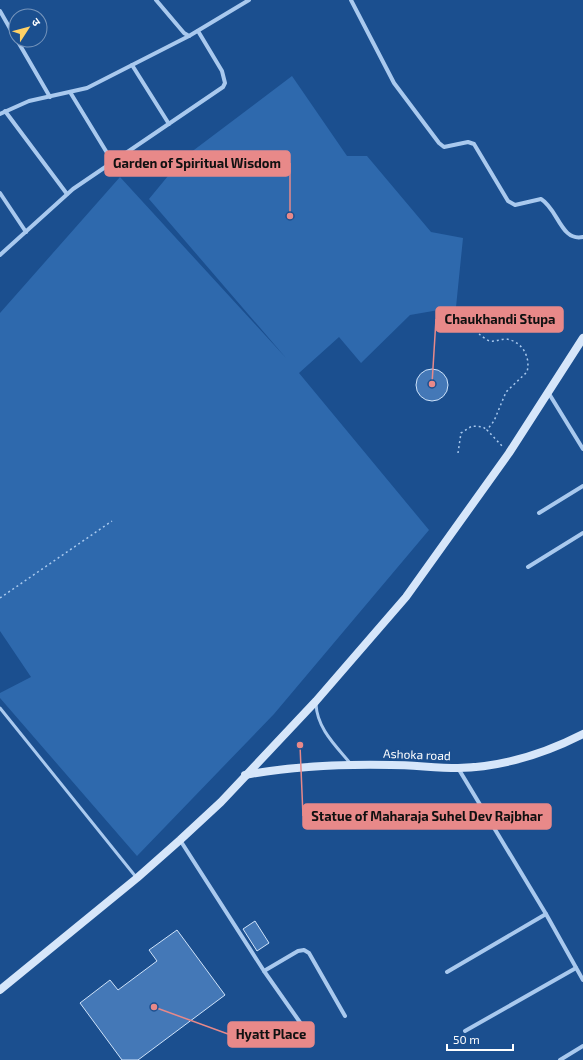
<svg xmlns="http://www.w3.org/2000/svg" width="583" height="1060" font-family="'Exo 2','Noto Sans Devanagari',sans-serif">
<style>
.green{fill:#2e69ad}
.building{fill:#4478b7;stroke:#cfe3fa}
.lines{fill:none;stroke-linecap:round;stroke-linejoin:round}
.path{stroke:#a9c9ee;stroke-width:1.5;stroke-dasharray:2 3;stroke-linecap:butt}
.lane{stroke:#a9c9ee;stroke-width:3}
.street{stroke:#a9c9ee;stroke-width:4}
.secondary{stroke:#d6e6fa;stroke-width:8}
.labels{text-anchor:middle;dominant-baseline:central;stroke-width:4;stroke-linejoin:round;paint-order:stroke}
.street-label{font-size:12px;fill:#fff;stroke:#1b4f8f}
.leader{fill:none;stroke:#e88989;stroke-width:1.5}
.callout-dot{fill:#e88989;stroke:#1b4f8f;stroke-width:1.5}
.callout{fill:#e88989;stroke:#e88989;stroke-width:1.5}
.callout-label{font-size:13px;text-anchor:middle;font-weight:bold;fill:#111}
</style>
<rect width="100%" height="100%" fill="#1b4f8f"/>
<polygon class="green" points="292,76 347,156 367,156 431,232 463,238 456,307 410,315 361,363 339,337 299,373 429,530 274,714 137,856 0,698 0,693 31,677 0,631 0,313 120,177 286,358 149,199 182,159"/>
<g class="building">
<circle cx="432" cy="385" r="16"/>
<polygon points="255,921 269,943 257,951 243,929"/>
<polygon points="177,930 225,995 138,1060 122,1060 80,1003 110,980 118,990 157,961 149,950"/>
</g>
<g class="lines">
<g class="path">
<path d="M479,334C482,336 486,340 490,341C495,342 500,339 506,339C522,341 531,357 527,372L506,392L494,421L487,430L503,447"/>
<polyline points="458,453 461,433 472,426 483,427 487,430"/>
<polyline points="0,598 112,521"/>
</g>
<g class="lane">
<path d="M316,704C317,728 335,745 350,763"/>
<polyline points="0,708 136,877"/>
</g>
<g class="street">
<polyline points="156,0 184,33 189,36 249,0"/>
<path d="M351,0L394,83L439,143L444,147L468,142L474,144L508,201L515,205L541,199C558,209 561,242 583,237"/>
<polyline points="0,11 16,39"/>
<polyline points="17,40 50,97"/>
<polyline points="132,65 169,124"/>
<polyline points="70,92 112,161"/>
<polyline points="5,111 67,194"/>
<polyline points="0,114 29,101 87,88 189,36"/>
<polyline points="0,193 26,232"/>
<polyline points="0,255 73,189 223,87 225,83 222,71 198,31"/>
<polyline points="548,392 583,449"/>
<polyline points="539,513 583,486"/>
<polyline points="528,567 583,533"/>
<polyline points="458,768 546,914 583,980"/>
<polyline points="180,840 264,971 304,1028"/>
<polyline points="264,971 298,951 304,950 309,953 345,1016"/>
<polyline points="447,972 546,914"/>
<polyline points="465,1031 576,968"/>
<polyline points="560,1060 583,1046"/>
</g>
<g class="secondary">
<path d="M245,775C293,766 342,764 391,765C413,765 435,768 458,768C501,767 544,754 583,734"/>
<polyline points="0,990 137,878 180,840 221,802 316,701 406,597 509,453 583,338"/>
</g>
</g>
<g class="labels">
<g class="street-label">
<text transform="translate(417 754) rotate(2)">Ashoka road</text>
</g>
</g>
<path class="leader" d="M290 216L290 163M432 384L436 319M300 745L303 816M154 1007L228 1034"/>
<g class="callout-dot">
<circle cx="290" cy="216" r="4"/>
<circle cx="432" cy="384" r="4"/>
<circle cx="300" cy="745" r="4"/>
<circle cx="154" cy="1007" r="4"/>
</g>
<g class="callout">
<rect x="105" y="151" width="185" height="25" rx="4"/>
<rect x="436" y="307" width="127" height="25" rx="4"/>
<rect x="303" y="804" width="248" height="25" rx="4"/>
<rect x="228" y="1022" width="86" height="25" rx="4"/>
</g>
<g class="callout-label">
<text x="197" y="168">Garden of Spiritual Wisdom</text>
<text x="500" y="324">Chaukhandi Stupa</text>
<text x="427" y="821">Statue of Maharaja Suhel Dev Rajbhar</text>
<text x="271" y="1039">Hyatt Place</text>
</g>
<g transform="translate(28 28) rotate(54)"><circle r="19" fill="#1b4f8f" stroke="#7695bc"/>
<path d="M0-3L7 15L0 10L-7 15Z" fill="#ffd166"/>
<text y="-6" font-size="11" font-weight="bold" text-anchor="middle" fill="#ffffff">उ</text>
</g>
<path d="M447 1044v6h66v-6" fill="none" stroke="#ffffff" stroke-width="2"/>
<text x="453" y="1044" font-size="12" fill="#ffffff" stroke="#1b4f8f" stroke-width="3" paint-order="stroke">50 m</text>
</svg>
